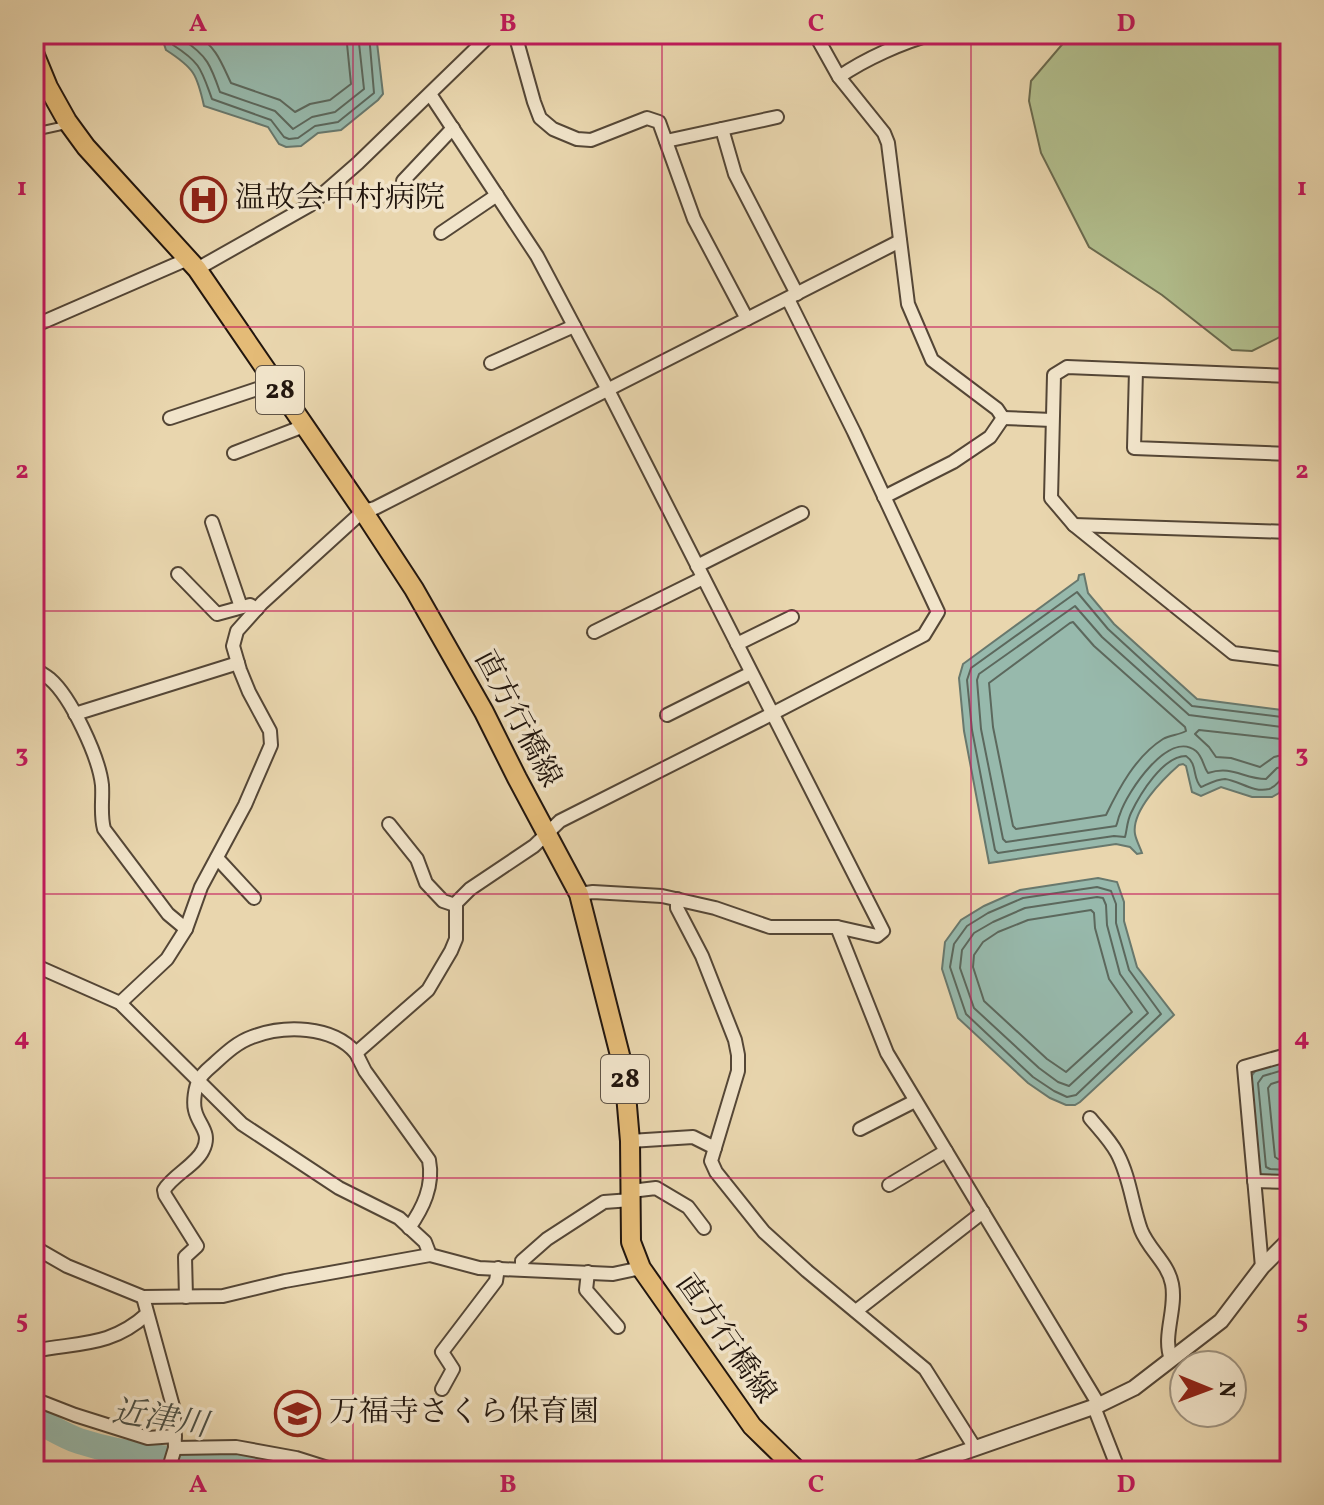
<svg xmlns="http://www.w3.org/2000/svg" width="1324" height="1505" font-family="Vollkorn,'Noto Serif JP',serif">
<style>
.green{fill:#b2bf8e;stroke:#6a6a4e;stroke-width:2}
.water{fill:#97b9ac;stroke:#68786d;stroke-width:2}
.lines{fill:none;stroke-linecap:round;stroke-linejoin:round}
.shore{stroke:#5c685d;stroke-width:2}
.river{stroke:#97b9ac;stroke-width:26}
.service-casing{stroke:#544636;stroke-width:10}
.minor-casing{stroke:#544636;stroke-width:16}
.tertiary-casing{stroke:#544636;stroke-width:18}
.primary-casing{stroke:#22160e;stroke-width:22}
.service{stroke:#f1e4ca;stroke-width:6}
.minor{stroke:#f1e4ca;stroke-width:12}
.tertiary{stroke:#f1e4ca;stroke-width:14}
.primary{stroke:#e4bb77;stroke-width:18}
.grid{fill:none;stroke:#c2185b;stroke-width:2;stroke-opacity:0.55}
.labels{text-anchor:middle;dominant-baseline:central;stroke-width:7;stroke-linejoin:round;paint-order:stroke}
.shield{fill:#f1e4ca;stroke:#605446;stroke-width:2}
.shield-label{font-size:28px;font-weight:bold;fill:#22160e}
.poi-label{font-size:30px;fill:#22160e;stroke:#f1e4ca;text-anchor:start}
.street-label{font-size:30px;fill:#22160e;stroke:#f1e4ca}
.water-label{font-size:32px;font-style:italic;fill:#4b4f45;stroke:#f1e4ca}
.neatline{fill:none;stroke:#c2185b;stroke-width:3}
.grid-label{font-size:26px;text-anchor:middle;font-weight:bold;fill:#c2185b}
</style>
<rect width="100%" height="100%" fill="#e9d6ae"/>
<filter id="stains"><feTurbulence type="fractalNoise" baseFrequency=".0025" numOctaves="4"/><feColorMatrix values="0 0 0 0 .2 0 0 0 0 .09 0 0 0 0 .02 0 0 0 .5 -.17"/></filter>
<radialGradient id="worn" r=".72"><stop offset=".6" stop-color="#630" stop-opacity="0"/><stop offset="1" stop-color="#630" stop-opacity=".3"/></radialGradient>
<polygon class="green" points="1071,34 1290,34 1290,332 1252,351 1232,350 1162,295 1089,247 1041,153 1029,101 1031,81"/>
<g class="water">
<path d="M174,34H376L383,94L378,100L341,130L318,133L301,146L286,147L279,144L268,127L204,106C197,74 194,68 166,50L162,38Z"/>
<path d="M1084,574L1088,593L1114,624L1197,699L1290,711V780L1279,793L1272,797H1252L1221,787L1201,796L1192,792L1186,766L1183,764L1179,765C1163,779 1131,811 1135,834C1136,840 1140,847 1142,853L1137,854L1130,847L1116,844L989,863L964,731L959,678L963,664L1078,580L1079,575Z"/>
<polygon points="1098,878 1117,882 1124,902 1124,921 1137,967 1174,1015 1080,1102 1075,1105 1066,1105 1050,1098 1028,1083 958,1018 942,969 945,942 961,920 984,906 1020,890"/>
<polygon points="1290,1059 1290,1178 1259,1177 1249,1079 1257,1069"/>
</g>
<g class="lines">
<g class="shore">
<path d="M172,34L173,45C201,63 201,69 212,99L271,120L284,137L289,139L298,138L315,126L338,122L374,93L369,34"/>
<path d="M182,34L183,40C207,55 211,66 220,92L275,111L293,129L312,117L335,112L364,89L358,34"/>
<path d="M196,34C217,48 221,62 231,83L280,100L295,112L310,104L330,100L351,84L346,34"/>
<path d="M1073,622L1094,646L1185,727L1186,731C1179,735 1170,735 1163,739C1136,756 1119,788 1106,815L1016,829L1013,826L993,727L989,683L1070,623Z"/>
<path d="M1290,718L1192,706L1108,629L1077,592L971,668L967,680L972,730L995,850L998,853L1114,836L1125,837C1127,830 1127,821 1131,813C1140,794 1163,756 1186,756C1198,764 1192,778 1201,787C1208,784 1217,779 1225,779C1240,781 1253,793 1269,789C1279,786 1278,777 1290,776"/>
<path d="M1290,728L1189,715L1102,637L1075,606L979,674L977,680L981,729L1003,839L1006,842L1116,826C1118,822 1118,818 1120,814C1127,792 1169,729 1196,751C1203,757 1203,766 1208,773C1233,765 1243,779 1266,779L1277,768L1290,766"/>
<polyline points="1290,740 1199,730 1195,734 1209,747 1216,757 1231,758 1260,767 1274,757 1290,753"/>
<polygon points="1097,887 1111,891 1116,904 1116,923 1129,970 1161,1014 1076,1095 1067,1097 1054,1091 1033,1077 966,1014 950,967 954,944 967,926 988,913 1023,898"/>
<polygon points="1097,897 1103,898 1106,905 1107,925 1120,974 1148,1013 1069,1086 1058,1082 1039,1068 974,1008 960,968 962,950 974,933 993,922 1025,908"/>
<polygon points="1091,910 1094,913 1095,928 1109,979 1132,1012 1066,1072 1047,1059 984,1001 973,967 974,955 983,942 998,932 1028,920"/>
<polyline points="1290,1068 1263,1076 1258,1083 1266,1167 1270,1169 1290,1170"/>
<polyline points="1290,1078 1271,1084 1268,1088 1275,1157 1278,1159 1290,1160"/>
</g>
<path class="river" d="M34,1419C49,1426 64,1436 79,1441C141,1461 208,1462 272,1467L280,1471"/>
<defs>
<polyline id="service" points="34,132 66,125"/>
<g id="minor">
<polyline points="515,34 534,102 540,118 553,129 577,139 591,140 647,118 659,122 694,219 747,319"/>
<polyline points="815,34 839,77 884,133 888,143 908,304 932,360 997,409 1003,418"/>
<path d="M839,77C865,59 903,42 933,34"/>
<polyline points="430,94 537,256 608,390 883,931 877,936 837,927 770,927 715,908 662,896 593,892 579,894"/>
<polyline points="722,129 735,174 797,294"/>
<polyline points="666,141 777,117"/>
<polyline points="403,181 453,128"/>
<polyline points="441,233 497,195"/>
<polyline points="197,269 310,205 358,163 491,34"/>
<polyline points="34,326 188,259"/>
<polyline points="491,363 574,326"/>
<polyline points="1136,370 1134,448 1290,454"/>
<polyline points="1290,376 1067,367 1054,375 1051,498 1074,525 1233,653 1290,660"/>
<polyline points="170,418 275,383"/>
<polyline points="1003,418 1052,420"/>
<polyline points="234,453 304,426"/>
<polyline points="884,497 953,462 990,437 1003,418"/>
<polyline points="212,522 241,607"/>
<polyline points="1074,525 1290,532"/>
<polyline points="697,566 802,513"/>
<polyline points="178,574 217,614 250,605 257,609"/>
<polyline points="594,632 703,578"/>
<polyline points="737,644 792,617"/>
<path d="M34,668C39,672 45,675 50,679C71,697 99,757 102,785C103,800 100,814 104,829L168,914L186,929"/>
<polyline points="75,714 238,663"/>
<polyline points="667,715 751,673"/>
<polyline points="389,824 417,859 426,883 443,901 455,905"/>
<polyline points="217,858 254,898"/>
<polyline points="677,899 677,908 702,956 735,1040 738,1055 738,1071 711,1161 716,1172 764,1232 807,1271 925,1369 975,1448"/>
<polyline points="837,927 887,1053 1099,1405"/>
<polyline points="34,965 120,1003 242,1124 339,1188 399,1218 425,1242 430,1255"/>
<polyline points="120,1003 167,959 186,929 201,887 245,805 271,745 270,731 249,692 240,670 233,646 237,631 262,603 363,511 375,508 900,241"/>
<path d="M356,1053L365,1071L429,1160C434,1186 423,1208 409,1228"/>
<path d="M1090,1118C1099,1129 1110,1140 1117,1153C1130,1177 1132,1205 1141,1230C1149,1250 1168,1263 1172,1284C1177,1309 1162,1336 1171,1359"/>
<polyline points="860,1129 915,1101"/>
<polyline points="630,1141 693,1137 715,1148"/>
<polyline points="1254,1181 1290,1182"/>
<polyline points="889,1185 946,1151"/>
<polyline points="631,1191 656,1188 688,1207 704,1228"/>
<polyline points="34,1247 67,1266 143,1297 223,1296 285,1281 430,1255 479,1268 613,1274 641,1268"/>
<polyline points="1262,1267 1244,1067 1290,1054"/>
<polyline points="522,1269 522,1261 547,1239 604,1202 631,1200"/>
<polyline points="588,1272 586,1290 618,1327"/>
<polyline points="143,1297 174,1410 175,1448 168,1471"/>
<path d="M186,1297L185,1257L197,1246L165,1195L164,1190C173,1175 196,1165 203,1150C212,1132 198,1125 195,1110C193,1102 195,1087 199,1080C203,1072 211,1067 216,1062C227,1052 238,1042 252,1037C284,1025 332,1025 356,1053L428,990L451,951L456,939V903L470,889L534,846L560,821L758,721L924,635L938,612L854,432L788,299"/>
<polyline points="856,1311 983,1212"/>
<path d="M34,1351C78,1342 111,1347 147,1314"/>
<polyline points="442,1389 453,1369 442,1352 496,1281 498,1268"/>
<polyline points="34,1399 75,1415 148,1438 175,1436"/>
<polyline points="1094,1407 1119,1471"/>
<polyline points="175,1448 236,1447 296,1458 337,1471"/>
</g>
<polyline id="tertiary" points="910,1471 1099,1405 1134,1388 1221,1321 1262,1267 1290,1239"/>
<polyline id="primary" points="34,53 48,87 67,121 86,147 197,269 363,511 414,589 484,712 517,778 579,894 624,1071 630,1141 631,1242 641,1268 752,1426 798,1471"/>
</defs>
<use href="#service" class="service-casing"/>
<use href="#minor" class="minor-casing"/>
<use href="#tertiary" class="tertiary-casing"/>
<use href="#primary" class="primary-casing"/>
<use href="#service" class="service"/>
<use href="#minor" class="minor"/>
<use href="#tertiary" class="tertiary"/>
<use href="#primary" class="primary"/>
</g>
<path class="grid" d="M353,34V1471M662,34V1471M971,34V1471M34,327H1290M34,611H1290M34,894H1290M34,1178H1290"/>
<defs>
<symbol id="hospital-ring" viewBox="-11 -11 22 22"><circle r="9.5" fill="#f1e4ca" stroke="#8f2418" stroke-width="1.5"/><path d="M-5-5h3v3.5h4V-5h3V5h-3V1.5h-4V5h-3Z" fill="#8f2418"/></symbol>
<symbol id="school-ring" viewBox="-11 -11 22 22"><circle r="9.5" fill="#f1e4ca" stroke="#8f2418" stroke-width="1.5"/><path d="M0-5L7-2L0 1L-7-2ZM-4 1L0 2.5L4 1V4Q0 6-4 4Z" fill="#8f2418"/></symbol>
</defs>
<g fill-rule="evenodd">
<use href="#hospital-ring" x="178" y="174" width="51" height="51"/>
<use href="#school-ring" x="272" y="1388" width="51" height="51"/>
</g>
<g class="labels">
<g class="shield">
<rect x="256" y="366" width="48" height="48" rx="6"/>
<rect x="601" y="1055" width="48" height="48" rx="6"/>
</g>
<g class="shield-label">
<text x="280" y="390">28</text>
<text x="625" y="1079">28</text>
</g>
<g class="poi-label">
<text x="235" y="199">温故会中村病院</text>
<text x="329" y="1413">万福寺さくら保育園</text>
</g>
<g class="street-label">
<text transform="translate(517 719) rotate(62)">直方行橋線</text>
<text transform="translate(725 1339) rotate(55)">直方行橋線</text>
</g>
<g class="water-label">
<text transform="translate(160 1420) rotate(9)">近津川</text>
</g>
</g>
<rect width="1324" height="1505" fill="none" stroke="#e9d6ae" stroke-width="88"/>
<g transform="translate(1208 1389) rotate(91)"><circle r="38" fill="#f1e4ca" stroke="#9e927f" stroke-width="2"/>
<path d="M0-6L14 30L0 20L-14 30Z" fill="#8f2418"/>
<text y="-12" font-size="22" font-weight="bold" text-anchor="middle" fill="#22160e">N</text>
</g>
<rect x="44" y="44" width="1236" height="1417" class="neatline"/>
<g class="grid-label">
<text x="198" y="31">A</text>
<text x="508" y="31">B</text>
<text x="816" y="31">C</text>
<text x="1126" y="31">D</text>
<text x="22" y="195">1</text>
<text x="1302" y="195">1</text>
<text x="22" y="478">2</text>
<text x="1302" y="478">2</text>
<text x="22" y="762">3</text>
<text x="1302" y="762">3</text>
<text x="22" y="1045">4</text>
<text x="1302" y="1045">4</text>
<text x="22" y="1328">5</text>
<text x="1302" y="1328">5</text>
<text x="198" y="1492">A</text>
<text x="508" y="1492">B</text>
<text x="816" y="1492">C</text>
<text x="1126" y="1492">D</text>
</g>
<rect width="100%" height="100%" filter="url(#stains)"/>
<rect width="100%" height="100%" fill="url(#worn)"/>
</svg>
